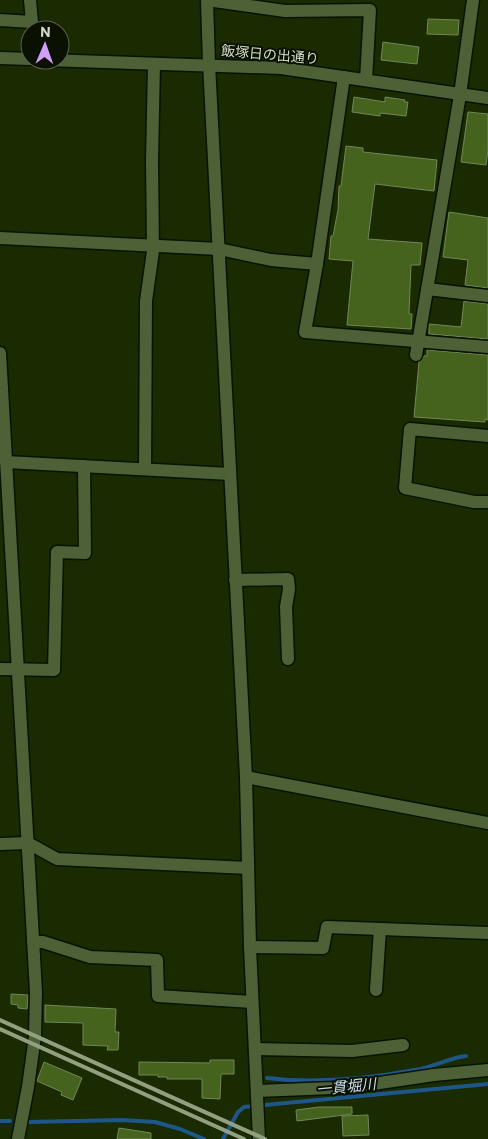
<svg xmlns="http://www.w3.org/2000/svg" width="488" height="1139" font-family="Commissioner,'Noto Sans JP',sans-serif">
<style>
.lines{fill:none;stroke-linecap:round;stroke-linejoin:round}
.stream{stroke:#1d578a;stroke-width:4}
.building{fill:#46631d;stroke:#71865a}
.minor-casing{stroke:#071300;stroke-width:15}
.tertiary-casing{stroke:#071300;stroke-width:15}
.minor{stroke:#4d6036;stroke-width:12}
.tertiary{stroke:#4d6036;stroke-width:12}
.rail{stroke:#92a082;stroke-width:4}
.labels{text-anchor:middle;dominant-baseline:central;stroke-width:4;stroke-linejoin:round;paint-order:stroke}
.street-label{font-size:14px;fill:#cfdbc3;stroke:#0a1103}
.water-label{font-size:15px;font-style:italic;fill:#c8daec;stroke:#0a1103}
</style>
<rect width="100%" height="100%" fill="#1b2b01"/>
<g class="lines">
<g class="stream">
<path d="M267,1078C316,1084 366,1079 415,1070C433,1067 449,1058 466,1056"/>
<polyline points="0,1121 10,1121"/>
<polyline points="28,1122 122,1120 155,1122 180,1129 204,1139"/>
<polyline points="223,1139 238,1112 244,1107 488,1084"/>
</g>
</g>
<g class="building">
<polygon points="428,19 459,20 458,35 427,34"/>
<polygon points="383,42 419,47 417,64 381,60"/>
<polygon points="354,97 385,102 385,97 405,100 404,102 408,102 406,116 380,113 380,116 352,112"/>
<polygon points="468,112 488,114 488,150 486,165 461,162"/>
<polygon points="346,146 363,148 363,152 437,160 434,191 375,184 368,239 422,243 420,265 411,265 409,314 412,314 411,329 347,325 353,261 329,259 331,236 333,236 338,210 339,186 341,186"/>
<polygon points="449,212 488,218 488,288 465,285 468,260 443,257"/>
<polygon points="464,301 488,304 488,339 429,334 429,324 461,327"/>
<polygon points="427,350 488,355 488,420 485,419 485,422 414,417 419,362 424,356 427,356"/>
<polygon points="11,994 28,995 27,1009 18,1008 18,1005 11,1004"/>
<polygon points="45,1005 116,1009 115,1032 119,1032 118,1050 107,1050 108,1046 83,1045 83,1023 45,1022"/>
<polygon points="210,1060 234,1060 234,1074 221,1074 220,1099 202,1098 202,1079 167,1079 167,1077 158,1077 158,1075 139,1075 139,1062 210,1063"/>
<polygon points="44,1062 82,1078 73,1100 61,1095 62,1092 37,1081"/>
<polygon points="319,1107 352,1107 352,1114 297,1121 296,1110"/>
<polygon points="368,1115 369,1135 343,1136 342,1116"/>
<polygon points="119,1128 151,1133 151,1139 117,1139"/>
</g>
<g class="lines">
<defs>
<g id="minor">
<polyline points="0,20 32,22 30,0"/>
<polyline points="209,64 207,0 285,11 370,10 366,80"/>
<polyline points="0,238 219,249 271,260 317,264 305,332 488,347"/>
<polyline points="317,264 344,77"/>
<polyline points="427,289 488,296"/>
<polyline points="0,353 36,992 35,1036 28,1087 18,1139"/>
<polyline points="416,355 460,95 473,0"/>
<polyline points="488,436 410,429 405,488 474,502 488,502"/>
<polyline points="6,462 230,474"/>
<polyline points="145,469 146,301 153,251 152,160 154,64"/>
<polyline points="235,580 288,579 289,589 286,607 288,659"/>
<polyline points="0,669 54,670 57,552 85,553 84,466"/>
<polyline points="28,843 57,859 248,868"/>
<polyline points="33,942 43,942 90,957 157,960 158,996 252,1002"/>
<polyline points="250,947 323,948 327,927 488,933"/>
<polyline points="376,990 380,929"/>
<polyline points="255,1049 352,1051 403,1045"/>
<polyline points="257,1091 332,1088 373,1084 434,1075"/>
</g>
<g id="tertiary">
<polyline points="0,58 30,59"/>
<polyline points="47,60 281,68 488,98"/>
<polyline points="209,64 246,777 250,947 259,1139"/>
<polyline points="246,777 488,823"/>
<polyline points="0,844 28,843"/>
<polyline points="434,1075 488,1070"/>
</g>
</defs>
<use href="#minor" class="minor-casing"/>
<use href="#tertiary" class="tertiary-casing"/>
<use href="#minor" class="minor"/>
<use href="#tertiary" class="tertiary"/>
<g class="rail">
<polyline points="0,1020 265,1139"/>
<polyline points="0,1029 244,1139"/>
</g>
</g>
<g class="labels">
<g class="street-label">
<text transform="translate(270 54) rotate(5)">飯塚日の出通り</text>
</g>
<g class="water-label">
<text transform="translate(346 1086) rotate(-6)">一貫堀川</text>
</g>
</g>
<g transform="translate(45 45) rotate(2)"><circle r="24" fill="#0a1103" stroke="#596250"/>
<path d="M0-4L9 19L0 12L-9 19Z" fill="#d29dfd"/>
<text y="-8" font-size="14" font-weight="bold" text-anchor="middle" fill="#cfdbc3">N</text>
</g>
</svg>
